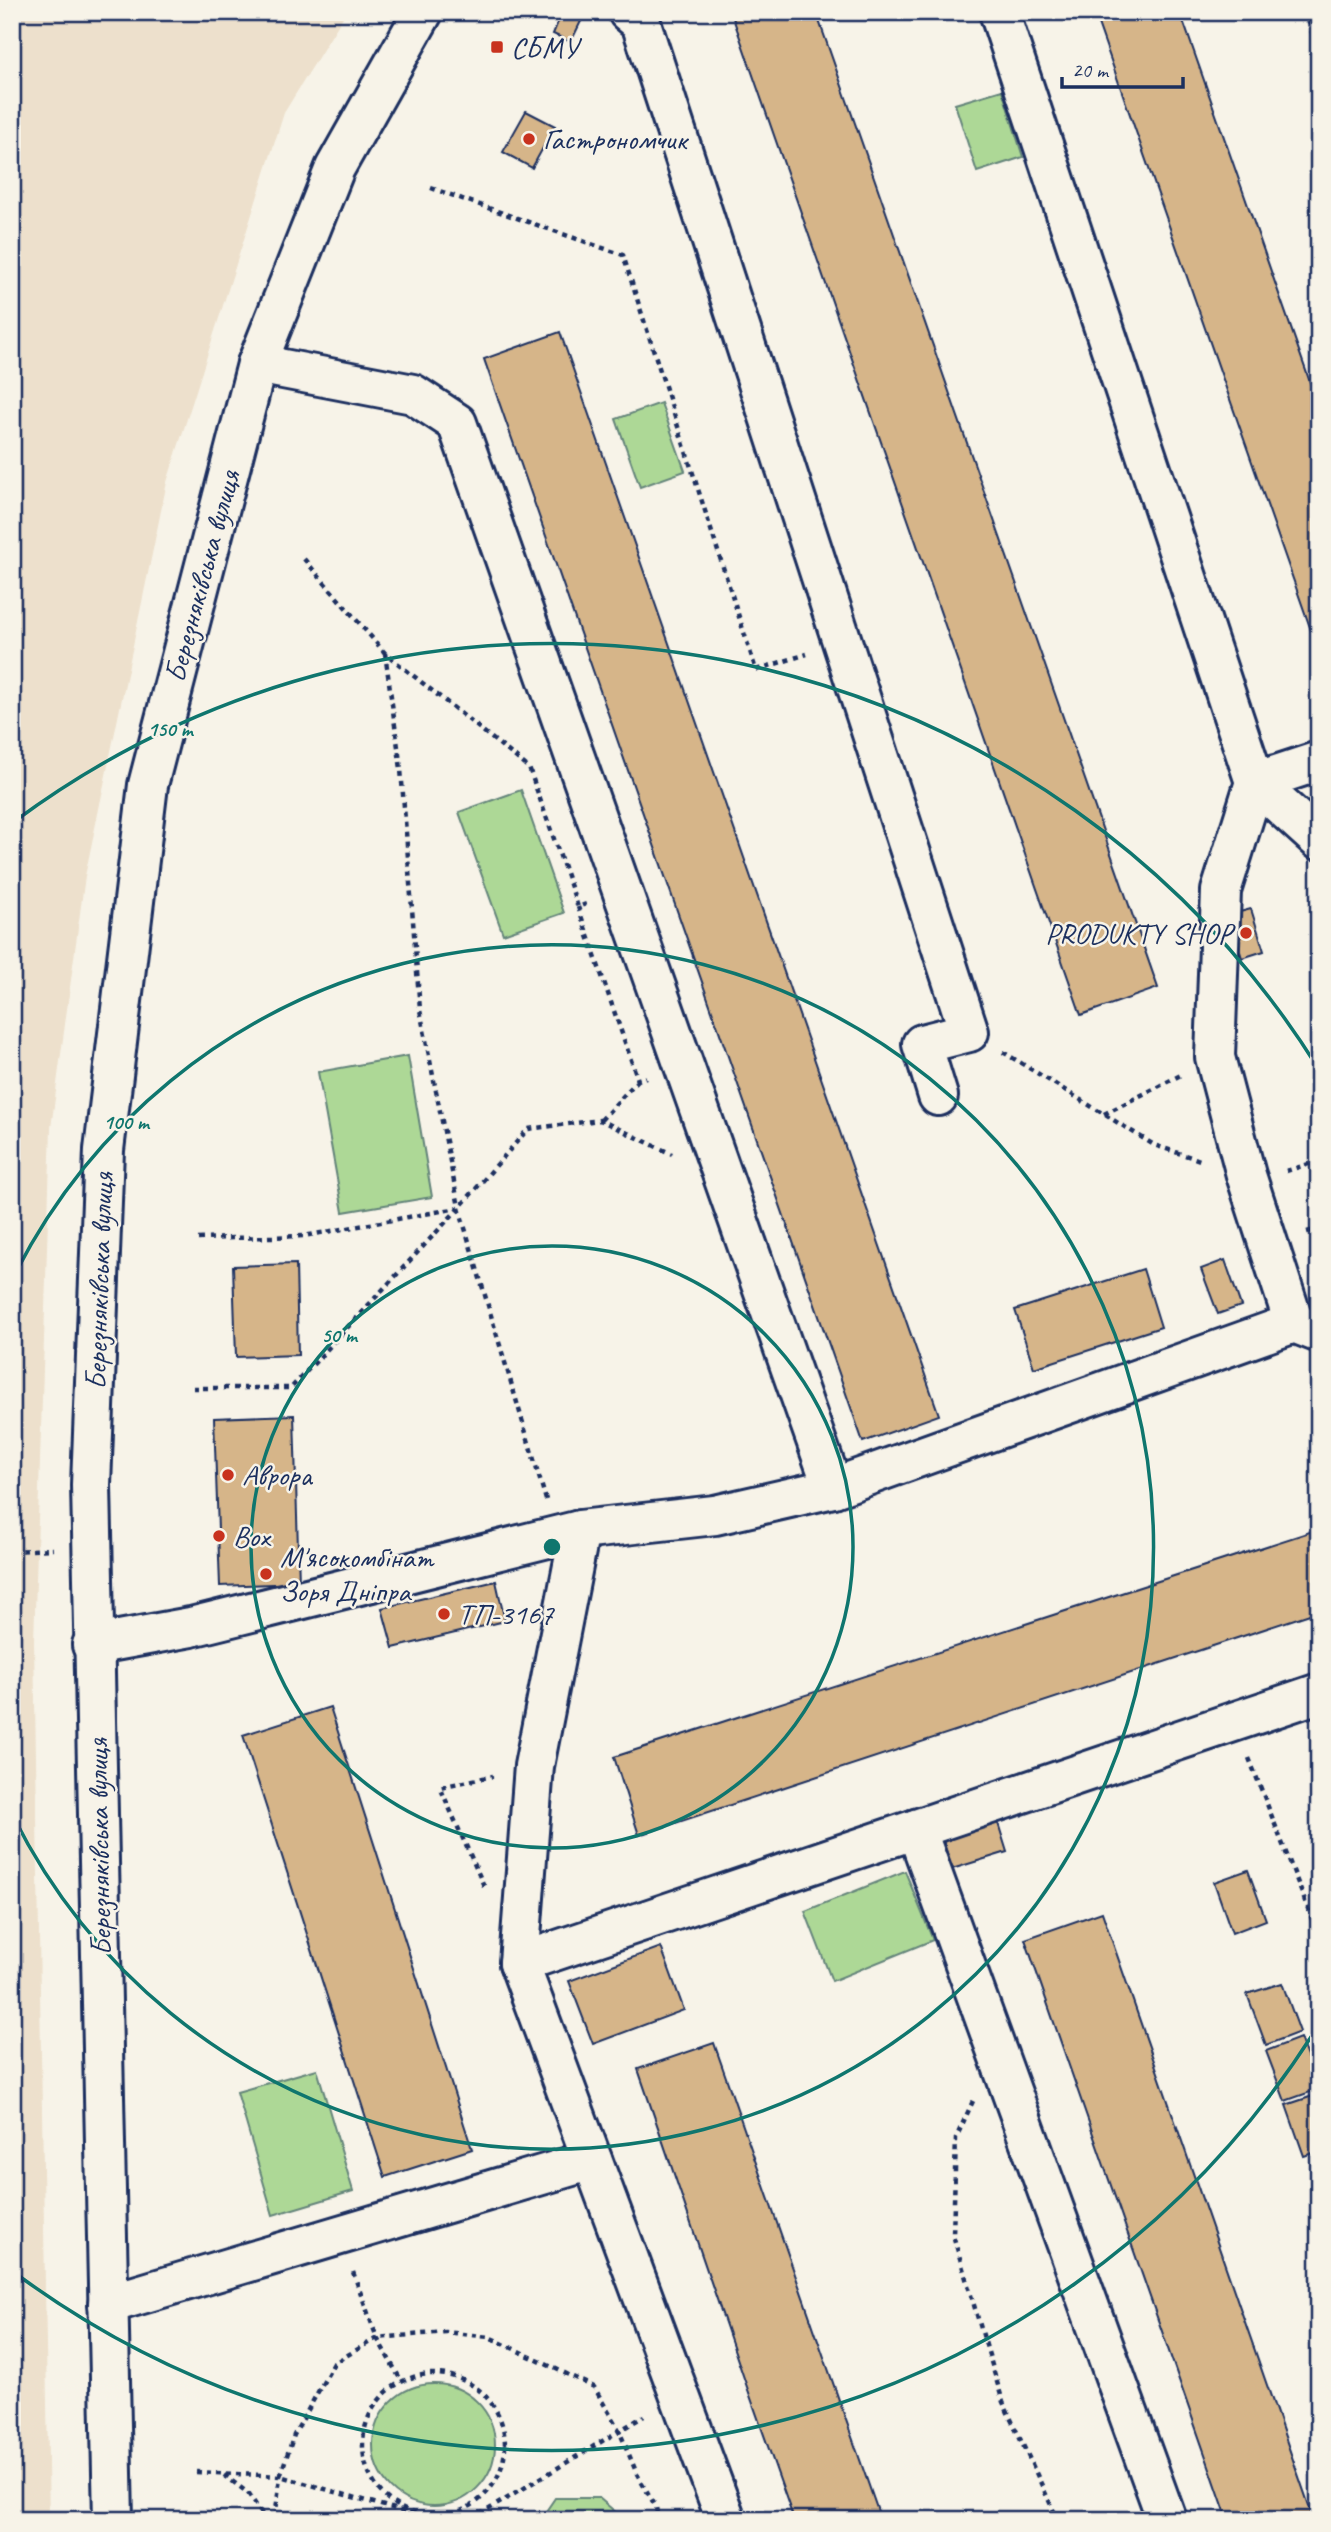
<svg xmlns="http://www.w3.org/2000/svg" width="1331" height="2532" font-family="Caveat,sans-serif">
<style>
.built{fill:#ede0cc}
.green{fill:#add896;stroke:#64847a;stroke-width:2}
.building{fill:#d6b589;stroke:#1b2f5e;stroke-width:2}
.lines{fill:none;stroke-linecap:round;stroke-linejoin:round}
.minor-casing{stroke:#1b2f5e;stroke-width:44}
.path{stroke:#1b2f5e;stroke-width:4.5;stroke-dasharray:5 5;stroke-linecap:butt}
.minor{stroke:#f7f3e8;stroke-width:38}
.ring{fill:none;stroke:#0f766e;stroke-width:3.5}
.poi-dot{fill:#c8321e;stroke:#f7f3e8;stroke-width:2.5}
.labels{text-anchor:middle;dominant-baseline:central;stroke-width:5;stroke-linejoin:round;paint-order:stroke}
.poi-label{font-size:30px;fill:#1b2f5e;stroke:#f7f3e8;text-anchor:start}
.street-label{font-size:30px;fill:#1b2f5e;stroke:#f7f3e8}
.centre{fill:#0f766e;stroke:#f7f3e8;stroke-width:3.5}
.ring-label{font-size:21px;text-anchor:middle;font-weight:bold;fill:#0f766e;stroke:#f7f3e8;stroke-width:5;stroke-linejoin:round;paint-order:stroke}
</style>
<rect width="100%" height="100%" fill="#f7f3e8"/>
<filter id="ink" filterUnits="userSpaceOnUse"><feTurbulence type="fractalNoise" baseFrequency=".0143" numOctaves="2"/><feDisplacementMap in="SourceGraphic" scale="14" xChannelSelector="R" yChannelSelector="G"/><feConvolveMatrix kernelMatrix="1 2 1 2 8 2 1 2 1" color-interpolation-filters="sRGB"/></filter>
<g filter="url(#ink)">
<polygon class="built" points="12,12 346,12 284,113 167,482 85,876 51,1128 34,1641 49,2520 12,2520"/>
<g class="green">
<polygon points="1002,90 1023,157 977,172 955,104"/>
<polygon points="661,403 685,471 640,487 616,419"/>
<polygon points="521,790 564,913 503,934 459,812"/>
<polygon points="408,1056 432,1197 343,1212 318,1072"/>
<polygon points="905,1871 933,1940 832,1981 805,1911"/>
<polygon points="317,2069 353,2191 273,2215 237,2092"/>
<circle cx="434" cy="2445" r="61"/>
<polygon points="555,2498 599,2498 625,2520 540,2520"/>
</g>
<g class="building">
<polygon points="562,12 583,17 571,42 553,34"/>
<polygon points="731,12 816,12 1158,988 1081,1015"/>
<polygon points="1094,12 1180,12 1319,408 1319,653"/>
<polygon points="526,111 555,126 532,168 503,152"/>
<polygon points="560,332 939,1415 863,1442 484,359"/>
<polygon points="1251,909 1264,951 1242,958 1229,915"/>
<polygon points="1225,1260 1241,1306 1218,1314 1201,1269"/>
<polygon points="296,1264 298,1355 236,1357 233,1266"/>
<polygon points="1143,1269 1161,1327 1034,1368 1015,1310"/>
<polygon points="294,1415 299,1583 220,1586 214,1418"/>
<polygon points="1319,1529 1319,1611 639,1835 614,1757"/>
<polygon points="496,1581 505,1621 393,1648 382,1608"/>
<polygon points="330,1707 472,2149 385,2177 243,1735"/>
<polygon points="998,1823 1007,1852 952,1869 943,1840"/>
<polygon points="1248,1870 1266,1920 1232,1933 1214,1882"/>
<polygon points="1102,1912 1314,2520 1228,2520 1066,2057 1025,1939"/>
<polygon points="661,1947 684,2010 593,2044 569,1981"/>
<polygon points="1282,1983 1300,2032 1266,2045 1247,1994"/>
<polygon points="1300,2038 1319,2089 1285,2101 1266,2051"/>
<polygon points="714,2043 881,2520 794,2520 747,2387 638,2069"/>
<polygon points="1319,2094 1319,2151 1304,2156 1286,2105"/>
</g>
<g class="lines">
<defs>
<g id="minor">
<polyline points="628,12 641,23 969,1032 922,1044 938,1096"/>
<polyline points="999,12 1255,782 1221,891 1215,1057 1246,1175 1294,1323"/>
<polyline points="257,364 413,394 457,423 833,1488"/>
<polyline points="1319,761 1255,782 1319,840"/>
<polyline points="580,1530 534,1766 519,1963 726,2520"/>
<polyline points="92,1645 191,1627 580,1530 715,1515 833,1488 1294,1323 1317,1332"/>
<polyline points="916,1829 1167,2520"/>
<polyline points="519,1963 1319,1693"/>
<polyline points="108,2304 592,2160"/>
<polyline points="113,2520 91,1485 104,1150 148,785 257,364 335,168 423,12"/>
</g>
</defs>
<use href="#minor" class="minor-casing"/>
<g class="path">
<polyline points="1305,12 1319,52"/>
<polyline points="431,188 623,255 756,670 807,654"/>
<polyline points="304,559 385,653 529,768 578,907 586,904"/>
<polyline points="385,653 401,769 420,1010 459,1207"/>
<polyline points="578,907 638,1080 646,1077"/>
<polyline points="1003,1052 1154,1145 1200,1160"/>
<polyline points="1104,1114 1181,1075"/>
<polyline points="601,1120 638,1080"/>
<polyline points="1286,1171 1319,1161"/>
<polyline points="1307,1232 1319,1229"/>
<polyline points="198,1239 304,1236 458,1208"/>
<polyline points="193,1388 291,1388 458,1209"/>
<polyline points="546,1500 459,1208 528,1129 600,1120 672,1154"/>
<polyline points="12,1551 53,1549"/>
<polyline points="1249,1758 1319,1937"/>
<polyline points="484,1886 440,1787 493,1776"/>
<polyline points="973,2101 956,2138 953,2235 1003,2402 1058,2520"/>
<polyline points="353,2272 377,2338 402,2382"/>
<circle cx="434" cy="2445" r="71"/>
<polyline points="196,2472 280,2476 275,2520"/>
<polyline points="224,2475 248,2493 266,2520"/>
<polyline points="433,2520 280,2476 294,2435 334,2363 377,2338 446,2332 489,2337 594,2387 619,2430 637,2474 656,2507 658,2520"/>
<polyline points="471,2520 644,2416"/>
</g>
<use href="#minor" class="minor"/>
</g>
</g>
<g class="ring">
<circle cx="552" cy="1547" r="301"/>
<path d="M13 1278A602 602 0 1 1 13 1816"/>
<path d="M1318 2026A903 903 0 0 1 15 2273M15 821A903 903 0 0 1 1318 1068"/>
</g>
<g class="poi-dot">
<rect x="490" y="40" width="14" height="14" rx="3.5"/>
<circle cx="529" cy="139" r="7"/>
<circle cx="1246" cy="933" r="7"/>
<circle cx="228" cy="1475" r="7"/>
<circle cx="219" cy="1536" r="7"/>
<circle cx="266" cy="1574" r="7"/>
<circle cx="444" cy="1614" r="7"/>
</g>
<g class="labels">
<g class="poi-label">
<text x="511" y="47">СБМУ</text>
<text x="543" y="139">Гастрономчик</text>
<text x="1232" y="933" text-anchor="end">PRODUKTY SHOP</text>
<text x="242" y="1475">Аврора</text>
<text x="233" y="1536">Box</text>
<text x="280" y="1557">М'ясокомбінат<tspan x="280" dy="34">Зоря Дніпра</tspan></text>
<text x="458" y="1614">ТП-3167</text>
</g>
<g class="street-label">
<text transform="translate(202 576) rotate(-75)">Березняківська вулиця</text>
<text transform="translate(99 1281) rotate(-88)">Березняківська вулиця</text>
<text transform="translate(99 1847) rotate(-91)">Березняківська вулиця</text>
</g>
</g>
<circle cx="552" cy="1547" r="10" class="centre"/>
<g class="ring-label">
<text x="170" y="736">150 m</text>
<text x="126" y="1129">100 m</text>
<text x="339" y="1342">50 m</text>
</g>
<rect width="1331" height="2532" fill="none" stroke="#f7f3e8" stroke-width="42"/>
<rect x="21" y="21" width="1289" height="2490" fill="none" stroke="#1b2f5e" stroke-width="2.5" filter="url(#ink)"/>
<path d="M1062 77v10h121v-10" fill="none" stroke="#1b2f5e" stroke-width="3.5"/>
<text x="1072" y="77" font-size="21" fill="#1b2f5e" stroke="#f7f3e8" stroke-width="5" paint-order="stroke">20 m</text>
</svg>
